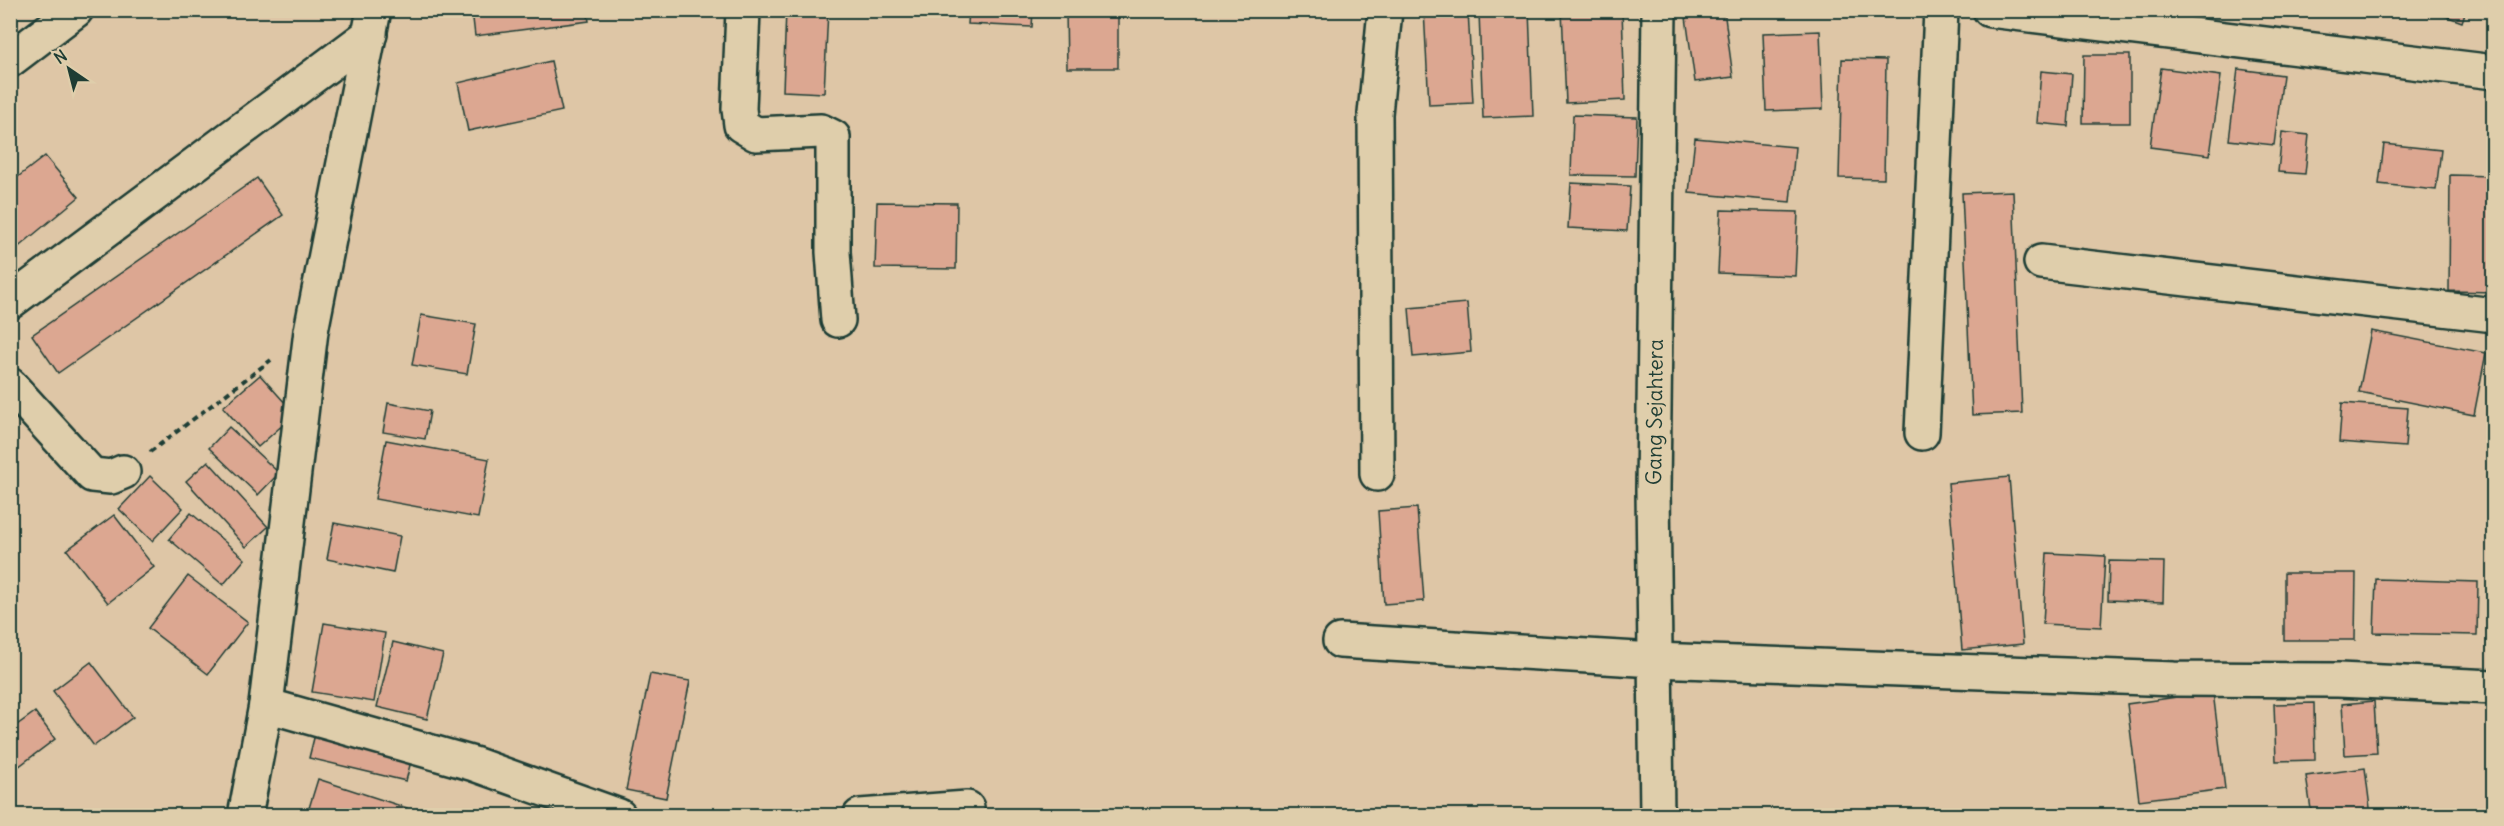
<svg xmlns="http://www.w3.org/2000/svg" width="2504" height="826" font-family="Delius,sans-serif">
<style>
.building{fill:#dca791;stroke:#1f3d34;stroke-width:1.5}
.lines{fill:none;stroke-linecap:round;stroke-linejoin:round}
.minor-casing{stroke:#1f3d34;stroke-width:38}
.path{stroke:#1f3d34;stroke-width:4;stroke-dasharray:6 4.5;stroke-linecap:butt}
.minor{stroke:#dfceab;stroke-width:33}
.labels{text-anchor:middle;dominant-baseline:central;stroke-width:4.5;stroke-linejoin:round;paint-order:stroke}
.street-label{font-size:21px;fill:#1f3d34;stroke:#dfceab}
</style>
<rect width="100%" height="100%" fill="#dec6a6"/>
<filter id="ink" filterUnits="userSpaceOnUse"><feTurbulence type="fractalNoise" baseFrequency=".0167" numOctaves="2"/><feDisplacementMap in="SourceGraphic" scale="12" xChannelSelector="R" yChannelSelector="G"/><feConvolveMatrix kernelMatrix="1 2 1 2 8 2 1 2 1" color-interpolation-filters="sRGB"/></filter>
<g filter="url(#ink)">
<g class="building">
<polygon points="472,10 587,10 589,21 475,36"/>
<polygon points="786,10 828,10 824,93 783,91"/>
<polygon points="969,10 1033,10 1032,27 968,24"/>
<polygon points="1066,10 1118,10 1118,68 1067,68"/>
<polygon points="1424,10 1468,10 1473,103 1429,105"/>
<polygon points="1529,10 1533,116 1483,118 1479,12"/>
<polygon points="1562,10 1622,10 1625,100 1566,103"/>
<polygon points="1685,10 1724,10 1733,77 1695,82"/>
<rect x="2345" y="10" width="47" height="4"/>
<polygon points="2429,10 2466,10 2462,22"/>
<polygon points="1820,31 1823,109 1766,111 1763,33"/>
<polygon points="2084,55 2130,55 2130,123 2083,123"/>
<polygon points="1842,59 1886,60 1884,179 1839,178"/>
<polygon points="551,61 562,111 468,131 458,83"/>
<polygon points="2161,68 2221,76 2210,155 2150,147"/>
<polygon points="2238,69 2283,75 2274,145 2229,140"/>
<polygon points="2041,71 2072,74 2068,126 2037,123"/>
<polygon points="1573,115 1637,117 1635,176 1571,175"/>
<polygon points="2282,132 2309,135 2305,174 2278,172"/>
<polygon points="1695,138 1795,147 1790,202 1689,193"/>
<polygon points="2384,144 2441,150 2436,190 2379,184"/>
<polygon points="45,156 79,197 10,254 10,183"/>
<polygon points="2450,175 2494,176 2494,292 2449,291"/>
<polygon points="257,178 283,215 58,373 32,335"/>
<polygon points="1571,183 1630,186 1627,231 1568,228"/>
<polygon points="2013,191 2022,413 1972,415 1962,193"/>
<polygon points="877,202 957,203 956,269 875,268"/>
<polygon points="1721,210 1798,212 1795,276 1718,273"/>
<polygon points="1467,303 1471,352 1413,357 1409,308"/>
<polygon points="421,315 476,324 467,374 412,365"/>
<polygon points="2371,331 2486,353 2474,415 2359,392"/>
<polygon points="260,375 295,414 258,447 223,407"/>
<polygon points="388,403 430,411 425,439 383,432"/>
<polygon points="2342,403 2408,408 2405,447 2339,442"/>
<polygon points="229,427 279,473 258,495 209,448"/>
<polygon points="386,440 489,459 478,518 375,499"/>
<polygon points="208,461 268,527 246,547 186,481"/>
<polygon points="150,476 183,508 152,541 119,509"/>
<polygon points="2009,477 2023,644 1962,650 1948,483"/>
<polygon points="1417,508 1424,601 1384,604 1378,511"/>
<polygon points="191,513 245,559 223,585 169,539"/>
<polygon points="114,515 154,567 108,603 67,550"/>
<polygon points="334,523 400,536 393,573 327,559"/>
<polygon points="2047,553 2105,556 2101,627 2043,624"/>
<polygon points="2109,561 2164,562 2163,602 2108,600"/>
<polygon points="2284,573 2356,573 2355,640 2284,640"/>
<polygon points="188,576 248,622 208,674 148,628"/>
<polygon points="2376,579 2478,582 2477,635 2374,633"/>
<polygon points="324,623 385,633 374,702 312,692"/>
<polygon points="393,642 443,654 427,719 377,707"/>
<polygon points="91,662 133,717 94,746 53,691"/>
<polygon points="650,674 690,681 666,798 626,790"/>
<polygon points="2213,692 2225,789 2139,800 2127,704"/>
<polygon points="2374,701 2377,753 2345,755 2342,704"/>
<polygon points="2314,703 2315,760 2276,761 2274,704"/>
<polygon points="35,712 55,739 10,773 10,730"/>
<polygon points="317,726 414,749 406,781 309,758"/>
<polygon points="2365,768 2371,816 2312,816 2306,776"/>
<polygon points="318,779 407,808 405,816 331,816 309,808"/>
</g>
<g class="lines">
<defs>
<g id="minor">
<polyline points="743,10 739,109 741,125 756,134 821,131 833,137 833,252 838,320"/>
<polyline points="1990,10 2494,72"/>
<polyline points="10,60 76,10"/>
<polyline points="2041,262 2494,315"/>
<polyline points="10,302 370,34"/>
<polyline points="10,385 92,475 111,477 123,472"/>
<polyline points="1922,433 1941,10"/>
<polyline points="1377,474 1375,114 1385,10"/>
<polyline points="1340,641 1654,660 2174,679 2338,680 2494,687"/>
<polyline points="266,705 474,764 619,816"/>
<polyline points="245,816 266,705 311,331 374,10"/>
<polyline points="860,816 967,808"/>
<path id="s1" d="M1657,816L1653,490L1659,10"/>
</g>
</defs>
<use href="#minor" class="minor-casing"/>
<polyline class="path" points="150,452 271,360"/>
<use href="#minor" class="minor"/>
</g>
</g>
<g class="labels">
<g class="street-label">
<text stroke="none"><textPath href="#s1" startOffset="404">Gang Sejahtera</textPath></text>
</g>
</g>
<rect width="2504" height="826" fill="none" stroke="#dfceab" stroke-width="36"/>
<rect x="18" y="18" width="2468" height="790" fill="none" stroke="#1f3d34" stroke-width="2" filter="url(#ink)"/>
<g transform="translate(69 69) rotate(325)" stroke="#dfceab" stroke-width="4.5" paint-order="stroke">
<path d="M0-4.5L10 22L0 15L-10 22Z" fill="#1f3d34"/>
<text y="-9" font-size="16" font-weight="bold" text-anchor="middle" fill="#1f3d34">N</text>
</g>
</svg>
